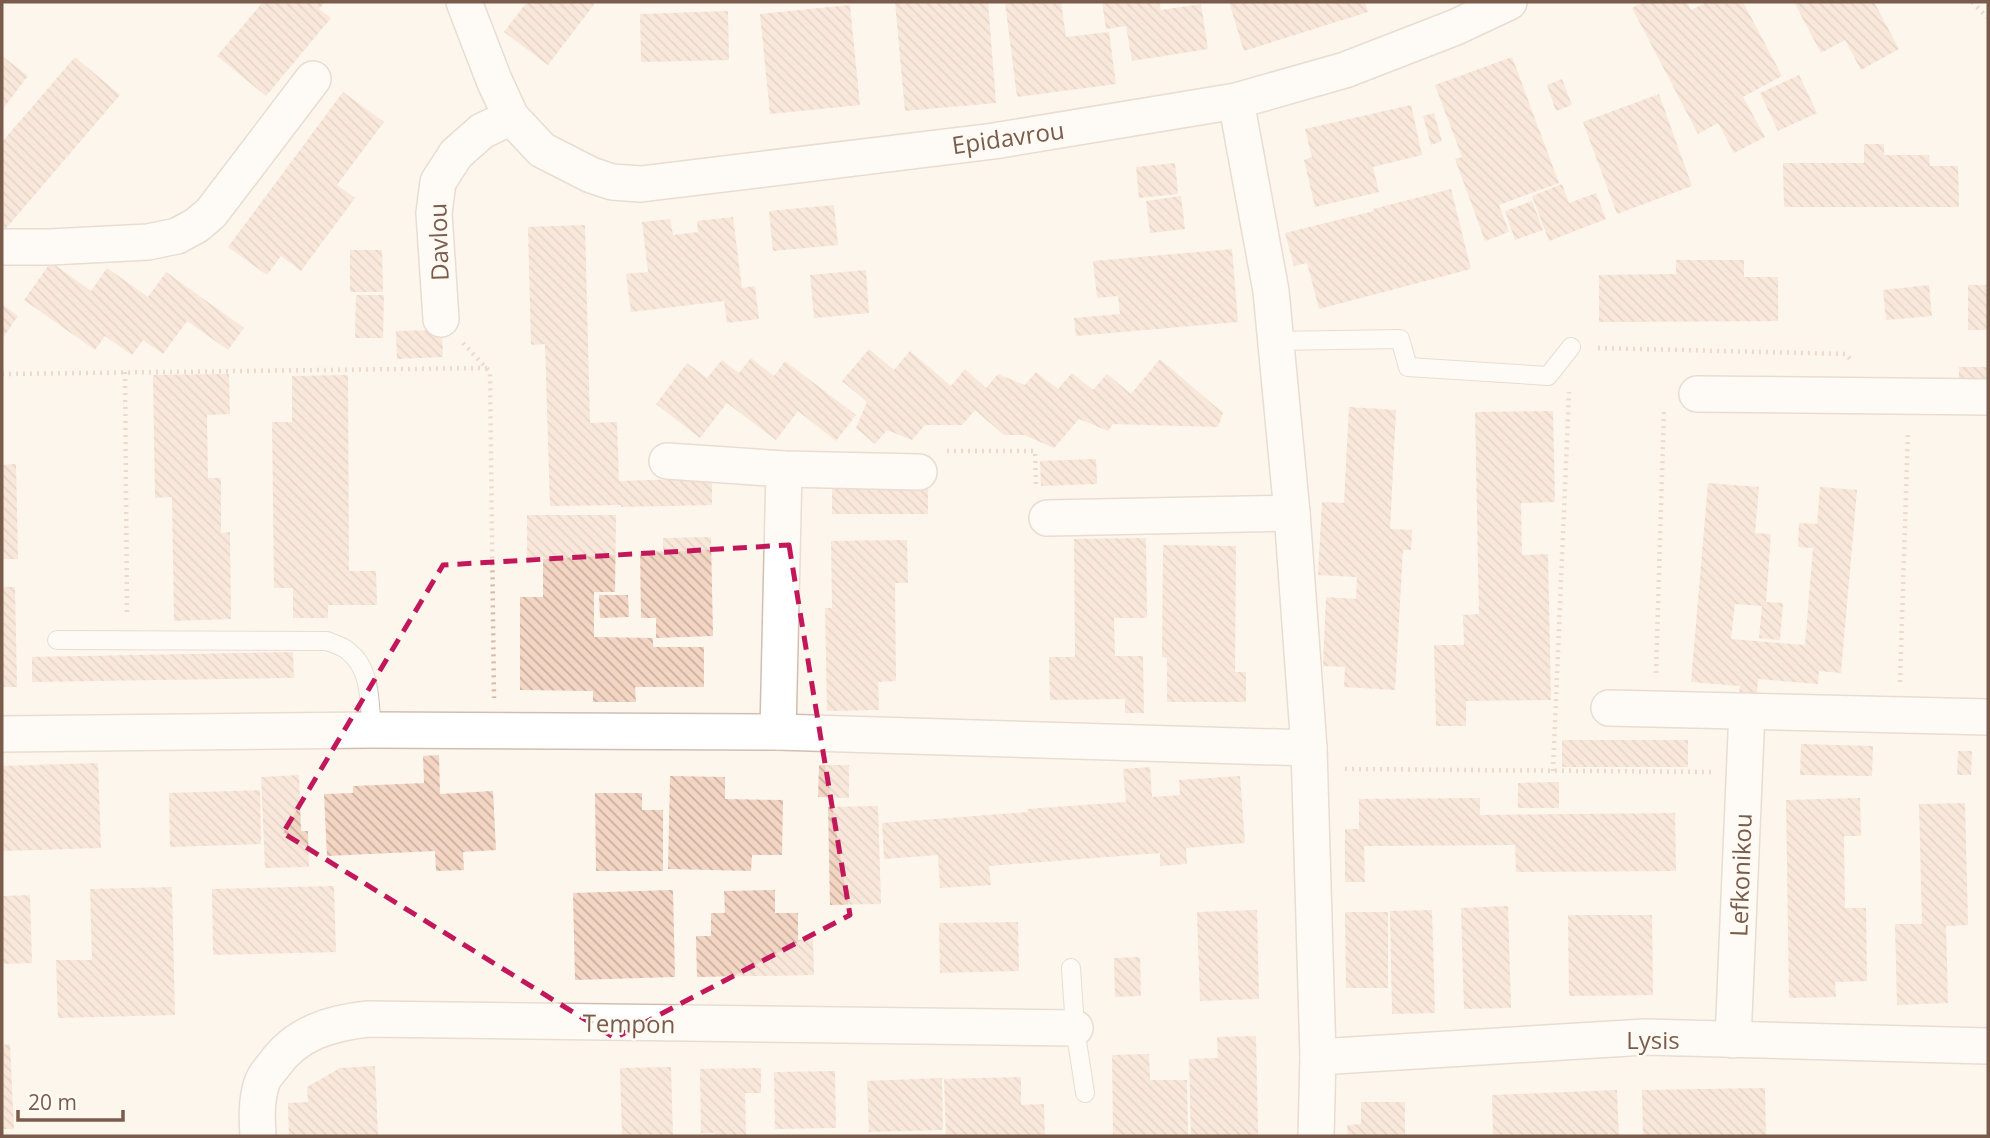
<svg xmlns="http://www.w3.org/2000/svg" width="1990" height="1138" font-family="'Open Sans',sans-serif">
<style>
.building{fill:url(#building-back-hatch)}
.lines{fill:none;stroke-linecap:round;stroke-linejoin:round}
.service-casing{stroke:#d1beb0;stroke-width:20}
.minor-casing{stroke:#d1beb0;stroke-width:38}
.path{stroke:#d9b8a5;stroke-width:4.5;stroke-dasharray:2 5;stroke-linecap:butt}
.service{stroke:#fff;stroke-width:18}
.minor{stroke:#fff;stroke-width:35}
.marked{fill:none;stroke:#c2185b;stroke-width:5;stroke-dasharray:14 9;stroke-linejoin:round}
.labels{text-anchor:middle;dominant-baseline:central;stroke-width:5;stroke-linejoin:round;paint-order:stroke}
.street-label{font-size:24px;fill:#7a5c4d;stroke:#fffaf3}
</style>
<defs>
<pattern id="building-back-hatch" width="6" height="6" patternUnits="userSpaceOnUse" patternTransform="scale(1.75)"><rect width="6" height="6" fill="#f3d5c3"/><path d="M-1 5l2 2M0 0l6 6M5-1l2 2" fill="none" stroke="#cab0a1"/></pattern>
</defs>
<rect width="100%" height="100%" fill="#fdf6ec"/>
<g class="building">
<polygon points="263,2 325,2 319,9 331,18 266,96 217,56"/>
<polygon points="527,2 596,2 548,65 504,32"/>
<polygon points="895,2 988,2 996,103 905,111"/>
<polygon points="1005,2 1061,2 1066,37 1109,32 1116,84 1017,97"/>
<polygon points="1102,2 1159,2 1161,10 1201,4 1208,49 1132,61 1126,26 1106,29"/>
<polygon points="1229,2 1365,2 1368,12 1244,51"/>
<polygon points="1644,2 1687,2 1691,10 1707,2 1743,2 1782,76 1743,97 1765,137 1734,153 1718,123 1698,134 1632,8"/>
<polygon points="1794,2 1874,2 1899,49 1861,70 1845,40 1821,53"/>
<polygon points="850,5 860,105 770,114 760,14"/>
<polygon points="728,11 729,60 641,62 640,14"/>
<polygon points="2,56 28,76 2,110"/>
<polygon points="75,57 120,95 2,233 2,142"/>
<polygon points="1512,57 1559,183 1499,205 1509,232 1485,241 1455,159 1462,157 1435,85"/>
<polygon points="1799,75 1817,113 1778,131 1760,93"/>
<polygon points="1562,79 1572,105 1556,111 1547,85"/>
<polygon points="343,92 384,122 337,185 355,198 301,271 281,256 267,275 228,247"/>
<polygon points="1659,94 1692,186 1617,214 1583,122"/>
<polygon points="1411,105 1422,155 1373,167 1379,192 1315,207 1304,160 1312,157 1305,129"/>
<polygon points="1434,113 1442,141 1431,145 1423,116"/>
<polygon points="1864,144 1884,144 1884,155 1929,155 1930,166 1958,166 1959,207 1784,207 1783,163 1864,163"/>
<polygon points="1175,163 1178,194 1139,198 1136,167"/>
<polygon points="1562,184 1569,203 1596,193 1606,219 1549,241 1532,196"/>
<polygon points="1451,189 1471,269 1319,309 1307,263 1294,266 1285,233 1374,211 1373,209"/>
<polygon points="1181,196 1185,229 1150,233 1146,201"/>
<polygon points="1532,201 1543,230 1515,240 1505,211"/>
<polygon points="834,205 838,245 773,251 769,211"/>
<polygon points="733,217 742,288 755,286 759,319 727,323 724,301 631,312 626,274 648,272 642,222 670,219 673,235 698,232 697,221"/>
<polygon points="585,225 590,423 617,422 619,481 712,478 712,505 621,507 621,505 550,506 545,344 531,345 528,227"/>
<polygon points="1232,249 1238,322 1076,336 1074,318 1120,314 1118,296 1097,298 1093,261"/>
<polygon points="350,250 382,250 383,292 350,292"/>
<polygon points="1676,260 1744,260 1744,277 1778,277 1778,321 1599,322 1599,275 1676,274"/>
<polygon points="51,262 91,291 107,268 148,297 166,272 244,328 228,350 187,321 163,354 143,340 132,355 105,336 95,350 24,300"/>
<polygon points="866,270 869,313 814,318 810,275"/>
<polygon points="1929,285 1932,316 1886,320 1883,290"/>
<rect x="1968" y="285" width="20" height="45"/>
<polygon points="356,295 384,295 383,338 355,338"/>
<polygon points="2,304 18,316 2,339"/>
<polygon points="442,330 443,357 397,359 396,331"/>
<polygon points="869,349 894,370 910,351 951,386 965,369 986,388 998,374 1025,385 1036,372 1058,389 1072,373 1093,390 1107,374 1131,394 1160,359 1223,413 1218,427 1113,424 1108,431 1079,419 1054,448 1024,435 1004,435 975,410 962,425 925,425 912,440 887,430 875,444 856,428 867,402 842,381"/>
<polygon points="751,358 774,376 785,361 856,415 836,441 798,411 776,440 727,403 700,438 656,404 687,363 707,378 722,360 739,373"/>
<rect x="1959" y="367" width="29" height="26"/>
<polygon points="229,374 230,414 207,415 208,478 221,478 221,533 230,532 231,619 174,621 172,497 155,498 153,375"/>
<polygon points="348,375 349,571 376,571 377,605 328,605 328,618 293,618 293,588 274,588 272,422 292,422 292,376"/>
<polygon points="1349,407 1396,410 1390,529 1412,530 1411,550 1403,550 1395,690 1344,687 1345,667 1323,666 1326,597 1356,599 1357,577 1318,575 1322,502 1344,503"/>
<polygon points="1553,411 1555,502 1521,503 1522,555 1548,554 1551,700 1466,701 1466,726 1436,726 1434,645 1464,645 1463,615 1479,614 1475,412"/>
<polygon points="1096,459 1097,484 1041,486 1040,461"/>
<polygon points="16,464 18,559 2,559 2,465"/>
<polygon points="1708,483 1759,487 1755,533 1771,534 1766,602 1783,603 1780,640 1759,638 1762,606 1735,604 1731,639 1805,645 1813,548 1798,547 1799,523 1817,524 1820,487 1857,490 1841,673 1819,671 1818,684 1758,679 1756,703 1738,701 1740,686 1691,682"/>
<rect x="832" y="486" width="96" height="28"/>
<polygon points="527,515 616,515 615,592 594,592 594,637 653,638 653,647 704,647 704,687 635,687 636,702 593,702 593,691 520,690 520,597 543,597 543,557 527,557"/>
<polygon points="711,537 713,636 656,638 656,618 641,618 640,551 663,551 663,538"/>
<polygon points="1146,538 1147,618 1114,618 1115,656 1143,656 1144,713 1125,713 1125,699 1050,700 1049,657 1075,657 1074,539"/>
<polygon points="907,540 908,583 895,583 896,681 878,682 879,710 827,711 825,608 832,608 831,541"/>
<polygon points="1163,545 1236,546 1235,672 1246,672 1246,702 1167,702 1167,658 1162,657"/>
<polygon points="2,587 15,587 17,687 2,687"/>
<polygon points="599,595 628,595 629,617 600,618"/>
<polygon points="293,652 294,678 32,682 32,657"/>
<rect x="1562" y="740" width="126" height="27"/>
<polygon points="1801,744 1873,746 1872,776 1800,775"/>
<polygon points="1958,751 1972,751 1971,775 1957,775"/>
<polygon points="439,755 440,794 493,791 496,850 463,852 464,870 436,871 435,851 327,856 324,794 353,793 353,786 424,783 423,756"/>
<polygon points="98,763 101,848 2,851 2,766"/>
<polygon points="819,765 849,765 849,798 818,797"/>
<polygon points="1150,767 1152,797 1180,795 1179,780 1240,776 1245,843 1186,848 1187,864 1160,866 1160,853 989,866 991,885 940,888 938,855 884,859 882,823 1028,812 1027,809 1126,802 1123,769"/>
<polygon points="299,775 301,831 308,831 309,867 265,868 261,777"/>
<polygon points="670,776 725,777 725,799 783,800 782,855 752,855 751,871 668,869"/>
<polygon points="1559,782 1559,808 1518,808 1518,783"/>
<polygon points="260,790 261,844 170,847 169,793"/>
<polygon points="595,793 642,793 642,810 663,810 663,871 596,871"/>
<polygon points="1480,798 1480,815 1675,813 1676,871 1516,872 1515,845 1364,846 1365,882 1345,882 1345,829 1359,829 1359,799"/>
<polygon points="1860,798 1861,836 1844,836 1845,908 1866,908 1867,981 1835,982 1836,997 1789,998 1786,800"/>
<polygon points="1965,803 1968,925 1946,926 1948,1003 1897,1005 1895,924 1922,924 1919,804"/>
<polygon points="878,806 881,904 830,905 828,807"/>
<polygon points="334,886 336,952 213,955 212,889"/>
<polygon points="172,887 175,1015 58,1018 56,960 92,960 90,889"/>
<polygon points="673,890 675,977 575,980 573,893"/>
<polygon points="775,890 775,913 798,913 798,940 813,939 814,975 697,977 696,936 711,936 711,913 725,913 724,891"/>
<polygon points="30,895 32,963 2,964 2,896"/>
<polygon points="1508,906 1511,1008 1464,1009 1461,908"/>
<polygon points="1257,910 1259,999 1200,1001 1197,912"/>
<polygon points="1432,910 1435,1013 1392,1014 1390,911"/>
<polygon points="1345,912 1388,912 1388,988 1346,988"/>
<polygon points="1568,915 1652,915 1653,995 1569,996"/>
<polygon points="1018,922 1019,971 940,973 939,923"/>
<polygon points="1140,957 1141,996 1115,997 1114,958"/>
<polygon points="1256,1036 1258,1136 1191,1136 1189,1059 1218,1058 1217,1037"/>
<polygon points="10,1044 14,1129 2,1129 2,1045"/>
<polygon points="1149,1054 1150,1080 1187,1080 1188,1136 1113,1136 1112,1055"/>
<polygon points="375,1066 378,1136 289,1136 288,1103 308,1102 307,1087 340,1068"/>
<polygon points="671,1067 673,1136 622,1136 620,1068"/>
<polygon points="761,1068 761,1093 745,1093 746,1136 715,1136 715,1133 701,1133 700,1069"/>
<polygon points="835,1071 836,1128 775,1129 774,1072"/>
<polygon points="1021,1077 1021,1105 1044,1104 1045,1135 946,1136 944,1079"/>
<polygon points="942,1078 943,1130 869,1132 867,1081"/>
<polygon points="1765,1088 1766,1136 1643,1136 1642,1090"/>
<polygon points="1617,1090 1619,1136 1493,1136 1492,1095"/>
<polygon points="1361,1102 1405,1102 1405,1136 1348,1136 1347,1125 1361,1124"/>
</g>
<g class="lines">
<defs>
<g id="service">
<polyline points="1276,341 1400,339 1408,367 1548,376 1571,347"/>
<path d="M57,640L327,641C334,644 343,646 348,651C372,669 369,703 372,730"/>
<polyline points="1071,968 1075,1028 1085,1093"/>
</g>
<g id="minor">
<polyline points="464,2 494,80 511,117 542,150 591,175 612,182 641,184 994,141 1236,101 1345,70 1456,27 1509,2"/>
<polyline points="1236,101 1271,291 1292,513 1309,748 1318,1057 1316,1136"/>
<polyline points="2,247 50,247 148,242 177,236 197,225 211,213 313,79"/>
<polyline points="441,319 434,213 438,182 456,154 482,131 511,117"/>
<polyline points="1697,394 1988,397"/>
<polyline points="667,461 784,469 919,472"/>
<polyline points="1047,518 1292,513"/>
<polyline points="1609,708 1988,717"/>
<polyline points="778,732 784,469"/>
<polyline points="2,734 372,730 778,732 1309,748"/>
<polyline points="1733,1040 1747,711"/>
<polyline points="1318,1057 1645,1037 1988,1046"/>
<path d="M258,1136C257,1119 256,1100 262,1083C264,1076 270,1070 274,1065C296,1033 331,1023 368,1019L1075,1028"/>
</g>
</defs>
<use href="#service" class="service-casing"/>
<use href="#minor" class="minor-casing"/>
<g class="path">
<polyline points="1972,2 1988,18"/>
<polyline points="463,343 490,372 494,698"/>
<polyline points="1598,348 1846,354 1852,361"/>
<polyline points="125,372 127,616"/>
<polyline points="2,374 487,368"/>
<polyline points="947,451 1035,451 1036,487"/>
<polyline points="1656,673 1664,409"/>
<polyline points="1900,682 1908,432"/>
<polyline points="1345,769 1711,772"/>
<polyline points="1553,771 1569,392"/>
</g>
<use href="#service" class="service"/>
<use href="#minor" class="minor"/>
</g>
<path d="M0 0H1990V1138H0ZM789,545L850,915L615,1038L283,833L443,565Z" fill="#fdf6ec" fill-opacity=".55" fill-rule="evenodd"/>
<path class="marked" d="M789,545L850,915L615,1038L283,833L443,565Z"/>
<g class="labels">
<g class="street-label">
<text transform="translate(1008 137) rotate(-8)">Epidavrou</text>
<text transform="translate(438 242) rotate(-92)">Davlou</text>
<text transform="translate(1740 875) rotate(-88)">Lefkonikou</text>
<text transform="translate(629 1023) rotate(1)">Tempon</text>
<text x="1653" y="1039">Lysis</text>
</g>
</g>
<rect width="1990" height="1138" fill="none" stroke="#7a5c4d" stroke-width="7"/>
<path d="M18 1110v10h105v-10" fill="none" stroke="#7a5c4d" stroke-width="3.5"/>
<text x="28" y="1110" font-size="21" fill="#7a5c4d" stroke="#fffaf3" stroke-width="5" paint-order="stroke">20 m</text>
</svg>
